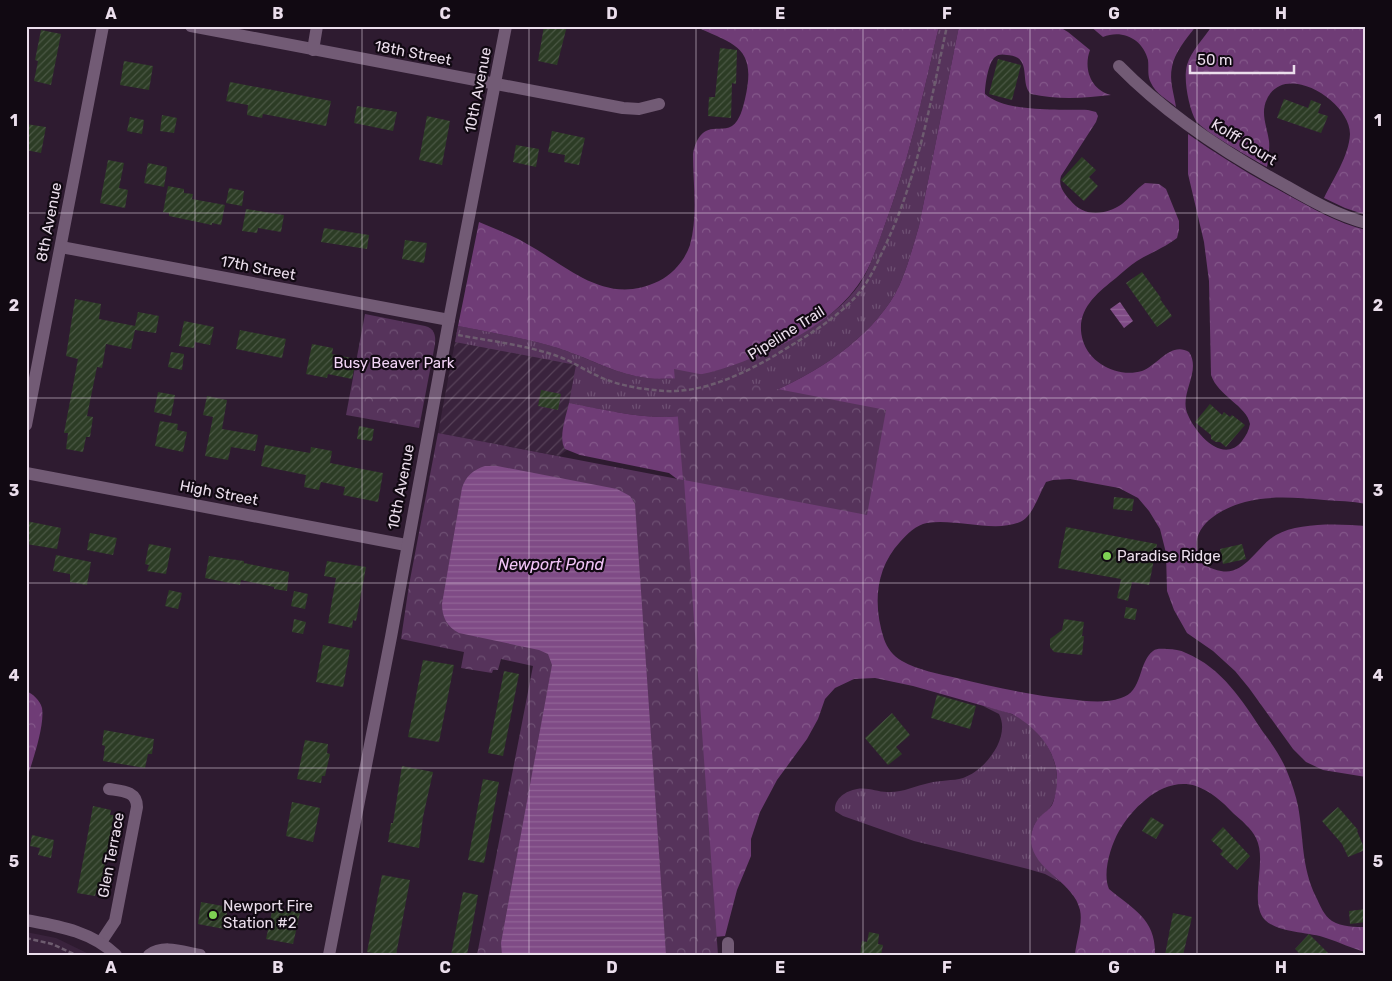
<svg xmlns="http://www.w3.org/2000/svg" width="1392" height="981" font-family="Rubik,sans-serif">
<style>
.built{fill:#3a233d}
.industrial{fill:url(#industrial-furrows)}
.grass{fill:url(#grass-tufts)}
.forest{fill:url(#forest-crowns)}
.park{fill:url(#park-crowns)}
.water{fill:url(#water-rules)}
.building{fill:url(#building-hatch)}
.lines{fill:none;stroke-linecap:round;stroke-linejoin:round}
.path{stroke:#6d5c6f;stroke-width:2.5;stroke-dasharray:5 2.5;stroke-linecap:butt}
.minor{stroke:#725b75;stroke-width:12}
.tertiary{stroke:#725b75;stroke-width:12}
.grid{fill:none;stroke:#ebdeec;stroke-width:1;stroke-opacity:0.55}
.poi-dot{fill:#7ed153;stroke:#110912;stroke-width:2}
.labels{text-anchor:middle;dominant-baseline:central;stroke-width:4.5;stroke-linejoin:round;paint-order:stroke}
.street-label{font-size:15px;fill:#ebdeec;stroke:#110912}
.park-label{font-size:15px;fill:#f2d4f6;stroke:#110912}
.poi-label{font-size:15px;fill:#ebdeec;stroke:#110912;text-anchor:start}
.water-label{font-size:16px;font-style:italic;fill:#f2c4f7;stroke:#110912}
.neatline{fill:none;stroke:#ebdeec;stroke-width:2}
.grid-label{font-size:16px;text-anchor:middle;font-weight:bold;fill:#ebdeec}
</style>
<defs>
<pattern id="industrial-furrows" width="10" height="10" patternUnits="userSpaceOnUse" patternTransform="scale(1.25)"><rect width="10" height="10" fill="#3a233d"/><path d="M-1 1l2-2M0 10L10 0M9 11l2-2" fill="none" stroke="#574259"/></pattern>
<pattern id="grass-tufts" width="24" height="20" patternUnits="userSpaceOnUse" patternTransform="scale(1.25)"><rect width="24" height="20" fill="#56335b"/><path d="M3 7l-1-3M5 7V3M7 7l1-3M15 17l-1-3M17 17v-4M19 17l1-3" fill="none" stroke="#6e5073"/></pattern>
<pattern id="forest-crowns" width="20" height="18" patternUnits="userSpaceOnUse" patternTransform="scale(1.25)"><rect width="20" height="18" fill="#6f3c76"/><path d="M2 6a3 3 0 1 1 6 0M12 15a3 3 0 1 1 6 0" fill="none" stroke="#84588a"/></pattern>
<pattern id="park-crowns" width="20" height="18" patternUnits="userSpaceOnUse" patternTransform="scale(1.25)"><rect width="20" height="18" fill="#56335b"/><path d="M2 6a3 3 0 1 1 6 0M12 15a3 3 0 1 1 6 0" fill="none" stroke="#6e5073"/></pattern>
<pattern id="water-rules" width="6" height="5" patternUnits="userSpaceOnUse" patternTransform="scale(1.25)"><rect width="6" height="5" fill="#7f4b86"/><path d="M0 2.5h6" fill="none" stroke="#916497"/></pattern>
<pattern id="building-hatch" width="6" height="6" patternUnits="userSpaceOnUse" patternTransform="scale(1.25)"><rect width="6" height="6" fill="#2c3c25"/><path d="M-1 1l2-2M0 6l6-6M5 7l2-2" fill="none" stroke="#4b5845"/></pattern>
</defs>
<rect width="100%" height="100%" fill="#2e1b30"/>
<polygon class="built" points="26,932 56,938 91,955 26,955"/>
<polygon class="industrial" points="458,326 674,369 559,456 438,433"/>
<g class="grass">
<path d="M939,26H959L919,226C912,249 906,274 895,294C855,364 745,415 666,417C633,417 601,409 569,403L576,365L455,342L458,326C492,333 526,338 558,348C588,358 615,374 647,378C684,382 720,369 753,355C792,339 833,321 859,285C870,269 876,248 883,230C908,164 923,95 939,26Z"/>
<path d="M983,706C996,709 1010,712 1022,719C1049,736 1065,772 1053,802C1046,819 1032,815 1031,841L1044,866L1060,882L1045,874L1028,869L914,841L843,816L835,811C834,799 845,791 857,789C868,787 877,792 887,792C902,793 915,786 929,783C940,780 953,781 963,778C986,770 1011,737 999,714Z"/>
</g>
<g class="forest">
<path d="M694,26H939C923,95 908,164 883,230C876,249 870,269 858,285C834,319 792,342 754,357C721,371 683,382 647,378C615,374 589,358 558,348C526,338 492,333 458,326L479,222C495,229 512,235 527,244C569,267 606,307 659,281C673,274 685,260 690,245C698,216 693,183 693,154C695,143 700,130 713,129C720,128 726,130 732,126C740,121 743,107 745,99C757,47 736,45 694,26Z"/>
<path d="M959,26H1058L1068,32L1090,50C1083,69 1091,90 1111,95C1086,98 1057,100 1031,94C1021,85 1029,66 1018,58C1015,56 1010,55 1007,55C1003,54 998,54 995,57C988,63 985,85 985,94C1006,113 1061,109 1088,110L1096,112L1098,116L1096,122L1061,176C1058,186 1064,193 1070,200C1083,217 1105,216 1122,204C1130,198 1136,189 1145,183L1159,184L1166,189L1179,221V230L1177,238C1164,248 1150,253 1137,261C1129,266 1123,272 1116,278C1096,294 1074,311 1083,341C1090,364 1119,378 1142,371C1158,365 1171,341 1189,352C1202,372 1178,394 1188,415C1196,434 1223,465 1242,441C1246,436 1249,430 1250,424C1247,406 1218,396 1211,375L1209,281L1204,242L1188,174V134C1219,156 1252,176 1286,194C1312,208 1337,223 1366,230V504C1352,501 1338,501 1324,500C1298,498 1271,495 1245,502C1222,508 1189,526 1198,554C1201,565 1211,569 1221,571C1245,576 1258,545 1276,535C1299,522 1340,524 1366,526V777L1323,770L1306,762L1293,749L1249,688L1235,671L1213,651L1187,633L1174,610L1167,591L1166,553L1160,529L1149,511L1138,498L1119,488L1070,479L1053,480L1046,482L1044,486C1038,497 1032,517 1020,522C994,533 955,518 927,523C916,525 907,534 900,542C875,569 873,605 884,639C887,648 893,656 902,661C918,670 939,674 957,678C994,687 1030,695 1068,699C1085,701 1104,704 1121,698C1143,692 1138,662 1153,651C1157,648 1162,649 1167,649C1174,649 1180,650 1186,653C1222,668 1242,700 1263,732C1273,745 1282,758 1288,774C1292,784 1296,796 1298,806C1304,839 1301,866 1316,897C1320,905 1324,916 1332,921C1342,927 1355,927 1366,927V952C1352,949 1340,942 1326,938C1309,932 1278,933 1265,920C1248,901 1268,862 1256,838C1251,828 1241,820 1233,813C1223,802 1210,791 1196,786C1164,776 1134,806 1119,831C1111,845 1102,873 1109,889C1134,910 1156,919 1155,955H1075C1076,941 1083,924 1080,910C1074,883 1039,873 1032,847C1029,836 1033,823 1041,816C1045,812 1049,810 1052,805C1054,801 1055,795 1056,790C1062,757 1040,729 1012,714L913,686L875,678L854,679L835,688L825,699L818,719L807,739L777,780L760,812L751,839V856L737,890L725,936L714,937L681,493L677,479L669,473L580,455L565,449C558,438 566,416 569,403C601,409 633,417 666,417C745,415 855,364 895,294C906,274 912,249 919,226Z"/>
<path d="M1090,26H1196C1187,38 1174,53 1172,67C1169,80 1174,94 1176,107C1168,100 1155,93 1151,83C1147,76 1149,68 1148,60C1143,39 1122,29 1103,37Z"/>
<path d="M1212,26H1366V215L1345,208L1324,198C1333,179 1349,156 1350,134C1350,101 1285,61 1267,99C1260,113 1267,126 1269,141C1270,149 1268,159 1267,167C1254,160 1203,131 1196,121C1189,109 1183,79 1187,65C1191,51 1204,38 1212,26Z"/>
<path d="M26,691C33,694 40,700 42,708C45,726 32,763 26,781Z"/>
</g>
<g class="park">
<path d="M365,314L425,326C434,328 436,335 435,344L419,428L346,415Z"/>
<polygon points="674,369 886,410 867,515 684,480 718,955 477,955 533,666 501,659 498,670 493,670 492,673 461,668 464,652 401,639 409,585 438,433 683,480"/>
</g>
<g class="water">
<polygon points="1120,302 1133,321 1124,328 1110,309"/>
<path d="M485,466H497L617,489L630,496L635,504L666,955H502L501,943L552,665L548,654L539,650L459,633C447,627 442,617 442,604L462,488C466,476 473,470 485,466Z"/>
</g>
<g class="building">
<polygon points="544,26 567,26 557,65 538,61"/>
<polygon points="41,30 61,34 51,85 34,81 38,61 35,60"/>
<polygon points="720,48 737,50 736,84 732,83 731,118 708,116 709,97 715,97"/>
<polygon points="998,59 1021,65 1012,100 989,94"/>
<polygon points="124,61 153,66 149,90 120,85"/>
<polygon points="230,82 331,101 326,126 263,114 262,118 247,115 248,105 226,101"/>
<polygon points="1284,99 1308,108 1311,100 1321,104 1318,113 1328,116 1321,133 1277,118"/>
<polygon points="357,106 397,112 393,131 354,123"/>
<polygon points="162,115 177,118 174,133 160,131"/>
<polygon points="427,116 450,121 442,165 419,160"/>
<polygon points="130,117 144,120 142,134 127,131"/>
<polygon points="26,124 46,127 41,153 26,150"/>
<polygon points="552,131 585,138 579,165 564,162 565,155 548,152"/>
<polygon points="516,145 539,149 536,167 513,162"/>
<polygon points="1082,157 1096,170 1089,177 1098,186 1084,201 1061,180"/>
<polygon points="108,160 124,163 119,188 128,190 125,208 100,203"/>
<polygon points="148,163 167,167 164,187 144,183"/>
<polygon points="168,186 184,189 184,193 193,194 192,199 225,205 221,225 212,223 212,225 169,216 169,213 163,212"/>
<polygon points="229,188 244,191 242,206 226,203"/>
<polygon points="246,209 284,215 281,232 258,228 257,233 242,231"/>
<polygon points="324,228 369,235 367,249 321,242"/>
<polygon points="405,240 427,243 424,263 402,259"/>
<polygon points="1142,272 1161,298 1160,299 1172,316 1157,327 1126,283"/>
<polygon points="75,299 101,304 99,319 135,326 138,312 159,316 156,333 135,330 131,349 106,344 102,368 97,367 87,416 93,417 90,437 86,437 83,452 66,449 68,433 64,433 78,359 66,356"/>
<polygon points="184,321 214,327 210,345 195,342 194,348 179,346"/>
<polygon points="240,330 286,339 282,358 236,349"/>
<polygon points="312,344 333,348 332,354 356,359 352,379 328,374 327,378 306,374"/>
<polygon points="171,352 184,354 182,370 168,367"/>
<polygon points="541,390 561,394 558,410 538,406"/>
<polygon points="158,392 175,395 171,416 154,412"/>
<polygon points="207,396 227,400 222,429 258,435 255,451 231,447 228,460 205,456 213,417 203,415"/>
<polygon points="1210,404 1222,415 1224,412 1230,417 1232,415 1245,425 1226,447 1220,442 1216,442 1211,439 1211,435 1195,422"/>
<polygon points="160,421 178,424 177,430 187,432 183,452 155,446"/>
<polygon points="359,426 374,429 372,441 357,439"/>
<polygon points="265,445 310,453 311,447 332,451 330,463 383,473 378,502 343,495 345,487 321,482 319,490 304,487 306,475 261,466"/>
<polygon points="1114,497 1134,499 1132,511 1113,509"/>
<polygon points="26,521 61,528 57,549 26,544"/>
<polygon points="1066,527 1157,544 1149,585 1132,582 1128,601 1117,598 1121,579 1058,568"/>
<polygon points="90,533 117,538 113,555 87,550"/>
<polygon points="149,544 171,548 166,574 147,571 149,565 145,564"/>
<polygon points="1242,544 1246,559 1223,564 1220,549"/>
<polygon points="56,555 91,562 87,585 70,582 70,574 53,571"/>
<polygon points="209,556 244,561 244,563 289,572 287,591 274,589 274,587 241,580 240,585 205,578"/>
<polygon points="327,561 366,567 356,621 353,620 352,628 328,623 336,578 324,576"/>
<polygon points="169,590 182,593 178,609 165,606"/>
<polygon points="294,591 308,594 305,609 291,606"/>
<polygon points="1126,607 1137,609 1135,620 1124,618"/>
<polygon points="294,619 306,622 303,634 292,632"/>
<polygon points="1064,619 1084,622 1082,636 1084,636 1082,655 1054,652 1050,647 1050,639 1062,630"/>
<polygon points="323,645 350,650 343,687 316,682"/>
<polygon points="423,660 454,665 439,742 408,737"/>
<polygon points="504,671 519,674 503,756 488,753"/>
<polygon points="937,695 976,706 970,729 931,718"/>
<polygon points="892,713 910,735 896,747 902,754 888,765 865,738"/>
<polygon points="104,730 154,739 152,754 148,754 145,768 103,761 105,746 102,745"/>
<polygon points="305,740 328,744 327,753 330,754 325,776 322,776 321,783 297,779"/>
<polygon points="402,766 433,772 423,817 419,848 388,842 391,823 393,823"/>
<polygon points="483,779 499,782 484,863 468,860"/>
<polygon points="292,802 320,808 313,842 286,836"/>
<polygon points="93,806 111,810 110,815 114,815 100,892 96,892 95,896 77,893"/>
<polygon points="1338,807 1358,830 1357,831 1365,850 1348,857 1342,844 1322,821"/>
<polygon points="1151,817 1164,825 1156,839 1142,831"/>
<polygon points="1223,827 1250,856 1237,870 1220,854 1223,851 1211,840"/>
<polygon points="32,835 54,840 51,858 38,855 40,848 30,846"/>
<polygon points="382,875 410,880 396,955 384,955 367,952"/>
<polygon points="463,892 478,895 467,955 451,955"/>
<polygon points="201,902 228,907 224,929 198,924"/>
<polygon points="273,907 300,913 293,944 266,939"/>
<polygon points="1366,909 1366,922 1350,924 1349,911"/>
<polygon points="1173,913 1192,917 1183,955 1165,955"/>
<polygon points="869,932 879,934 878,944 883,945 881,955 860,955 862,941 867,942"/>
<polygon points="1309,934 1330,955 1301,955 1295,949"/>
</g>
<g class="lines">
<g class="path">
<path d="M458,335C490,341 526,345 557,356C572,361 584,370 598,376C618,386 642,389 664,391C703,393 741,375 774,356C803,338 836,320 859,293C871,278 878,261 886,244C918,176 931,100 947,26"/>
<polyline points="26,938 52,944 76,955"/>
</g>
<g class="minor">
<polyline points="191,26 623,108 639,109 659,104"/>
<polyline points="313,50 317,26"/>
<path d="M1119,66C1167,115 1225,153 1286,186C1312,201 1337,215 1366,223"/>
<polyline points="61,247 449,320"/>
<polyline points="26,425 103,26"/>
<polyline points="26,473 406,545"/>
<path d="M101,942L115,921L137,807C137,791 122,791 109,789"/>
<polyline points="728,943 728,955"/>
<path d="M149,955C164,944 183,952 200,955"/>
<polyline points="329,955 391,637 449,320 506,26"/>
</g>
<path class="tertiary" d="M26,920C58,926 91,931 116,955"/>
</g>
<path class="grid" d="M195,26V955M362,26V955M529,26V955M696,26V955M863,26V955M1030,26V955M1197,26V955M26,213H1366M26,398H1366M26,583H1366M26,768H1366"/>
<g class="poi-dot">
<circle cx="1107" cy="556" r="5"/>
<circle cx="213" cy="915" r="5"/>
</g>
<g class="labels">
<g class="street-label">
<text transform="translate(413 53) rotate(11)">18th Street</text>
<text transform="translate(478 90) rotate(-79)">10th Avenue</text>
<text transform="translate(1244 142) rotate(32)">Kolff Court</text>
<text transform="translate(49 222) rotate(-79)">8th Avenue</text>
<text transform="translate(258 268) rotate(11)">17th Street</text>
<text transform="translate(786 333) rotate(-32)">Pipeline Trail</text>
<text transform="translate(401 487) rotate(-79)">10th Avenue</text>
<text transform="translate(219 493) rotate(11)">High Street</text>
<text transform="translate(111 855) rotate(-79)">Glen Terrace</text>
</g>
<g class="park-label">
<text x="394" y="363">Busy Beaver Park</text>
</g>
<g class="poi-label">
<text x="1117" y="556">Paradise Ridge</text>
<text x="223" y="906">Newport Fire<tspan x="223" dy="17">Station #2</tspan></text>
</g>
<g class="water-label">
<text x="551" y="564">Newport Pond</text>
</g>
</g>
<rect width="1392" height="981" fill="none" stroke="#110912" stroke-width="55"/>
<path d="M1190 65v8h104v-8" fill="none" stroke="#ebdeec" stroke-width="2.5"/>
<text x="1197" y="65" font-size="15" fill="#ebdeec" stroke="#110912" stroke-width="4" paint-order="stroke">50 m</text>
<rect x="28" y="28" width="1336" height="926" class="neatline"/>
<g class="grid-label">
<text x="111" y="19">A</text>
<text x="278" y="19">B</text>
<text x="445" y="19">C</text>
<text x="612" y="19">D</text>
<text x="780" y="19">E</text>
<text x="947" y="19">F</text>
<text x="1114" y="19">G</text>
<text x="1281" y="19">H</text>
<text x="14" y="126">1</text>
<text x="1378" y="126">1</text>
<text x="14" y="311">2</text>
<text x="1378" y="311">2</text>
<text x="14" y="496">3</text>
<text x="1378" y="496">3</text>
<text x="14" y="681">4</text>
<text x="1378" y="681">4</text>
<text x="14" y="867">5</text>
<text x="1378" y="867">5</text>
<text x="111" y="973">A</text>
<text x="278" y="973">B</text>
<text x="445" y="973">C</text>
<text x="612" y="973">D</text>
<text x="780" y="973">E</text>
<text x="947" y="973">F</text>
<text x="1114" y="973">G</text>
<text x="1281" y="973">H</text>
</g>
</svg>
